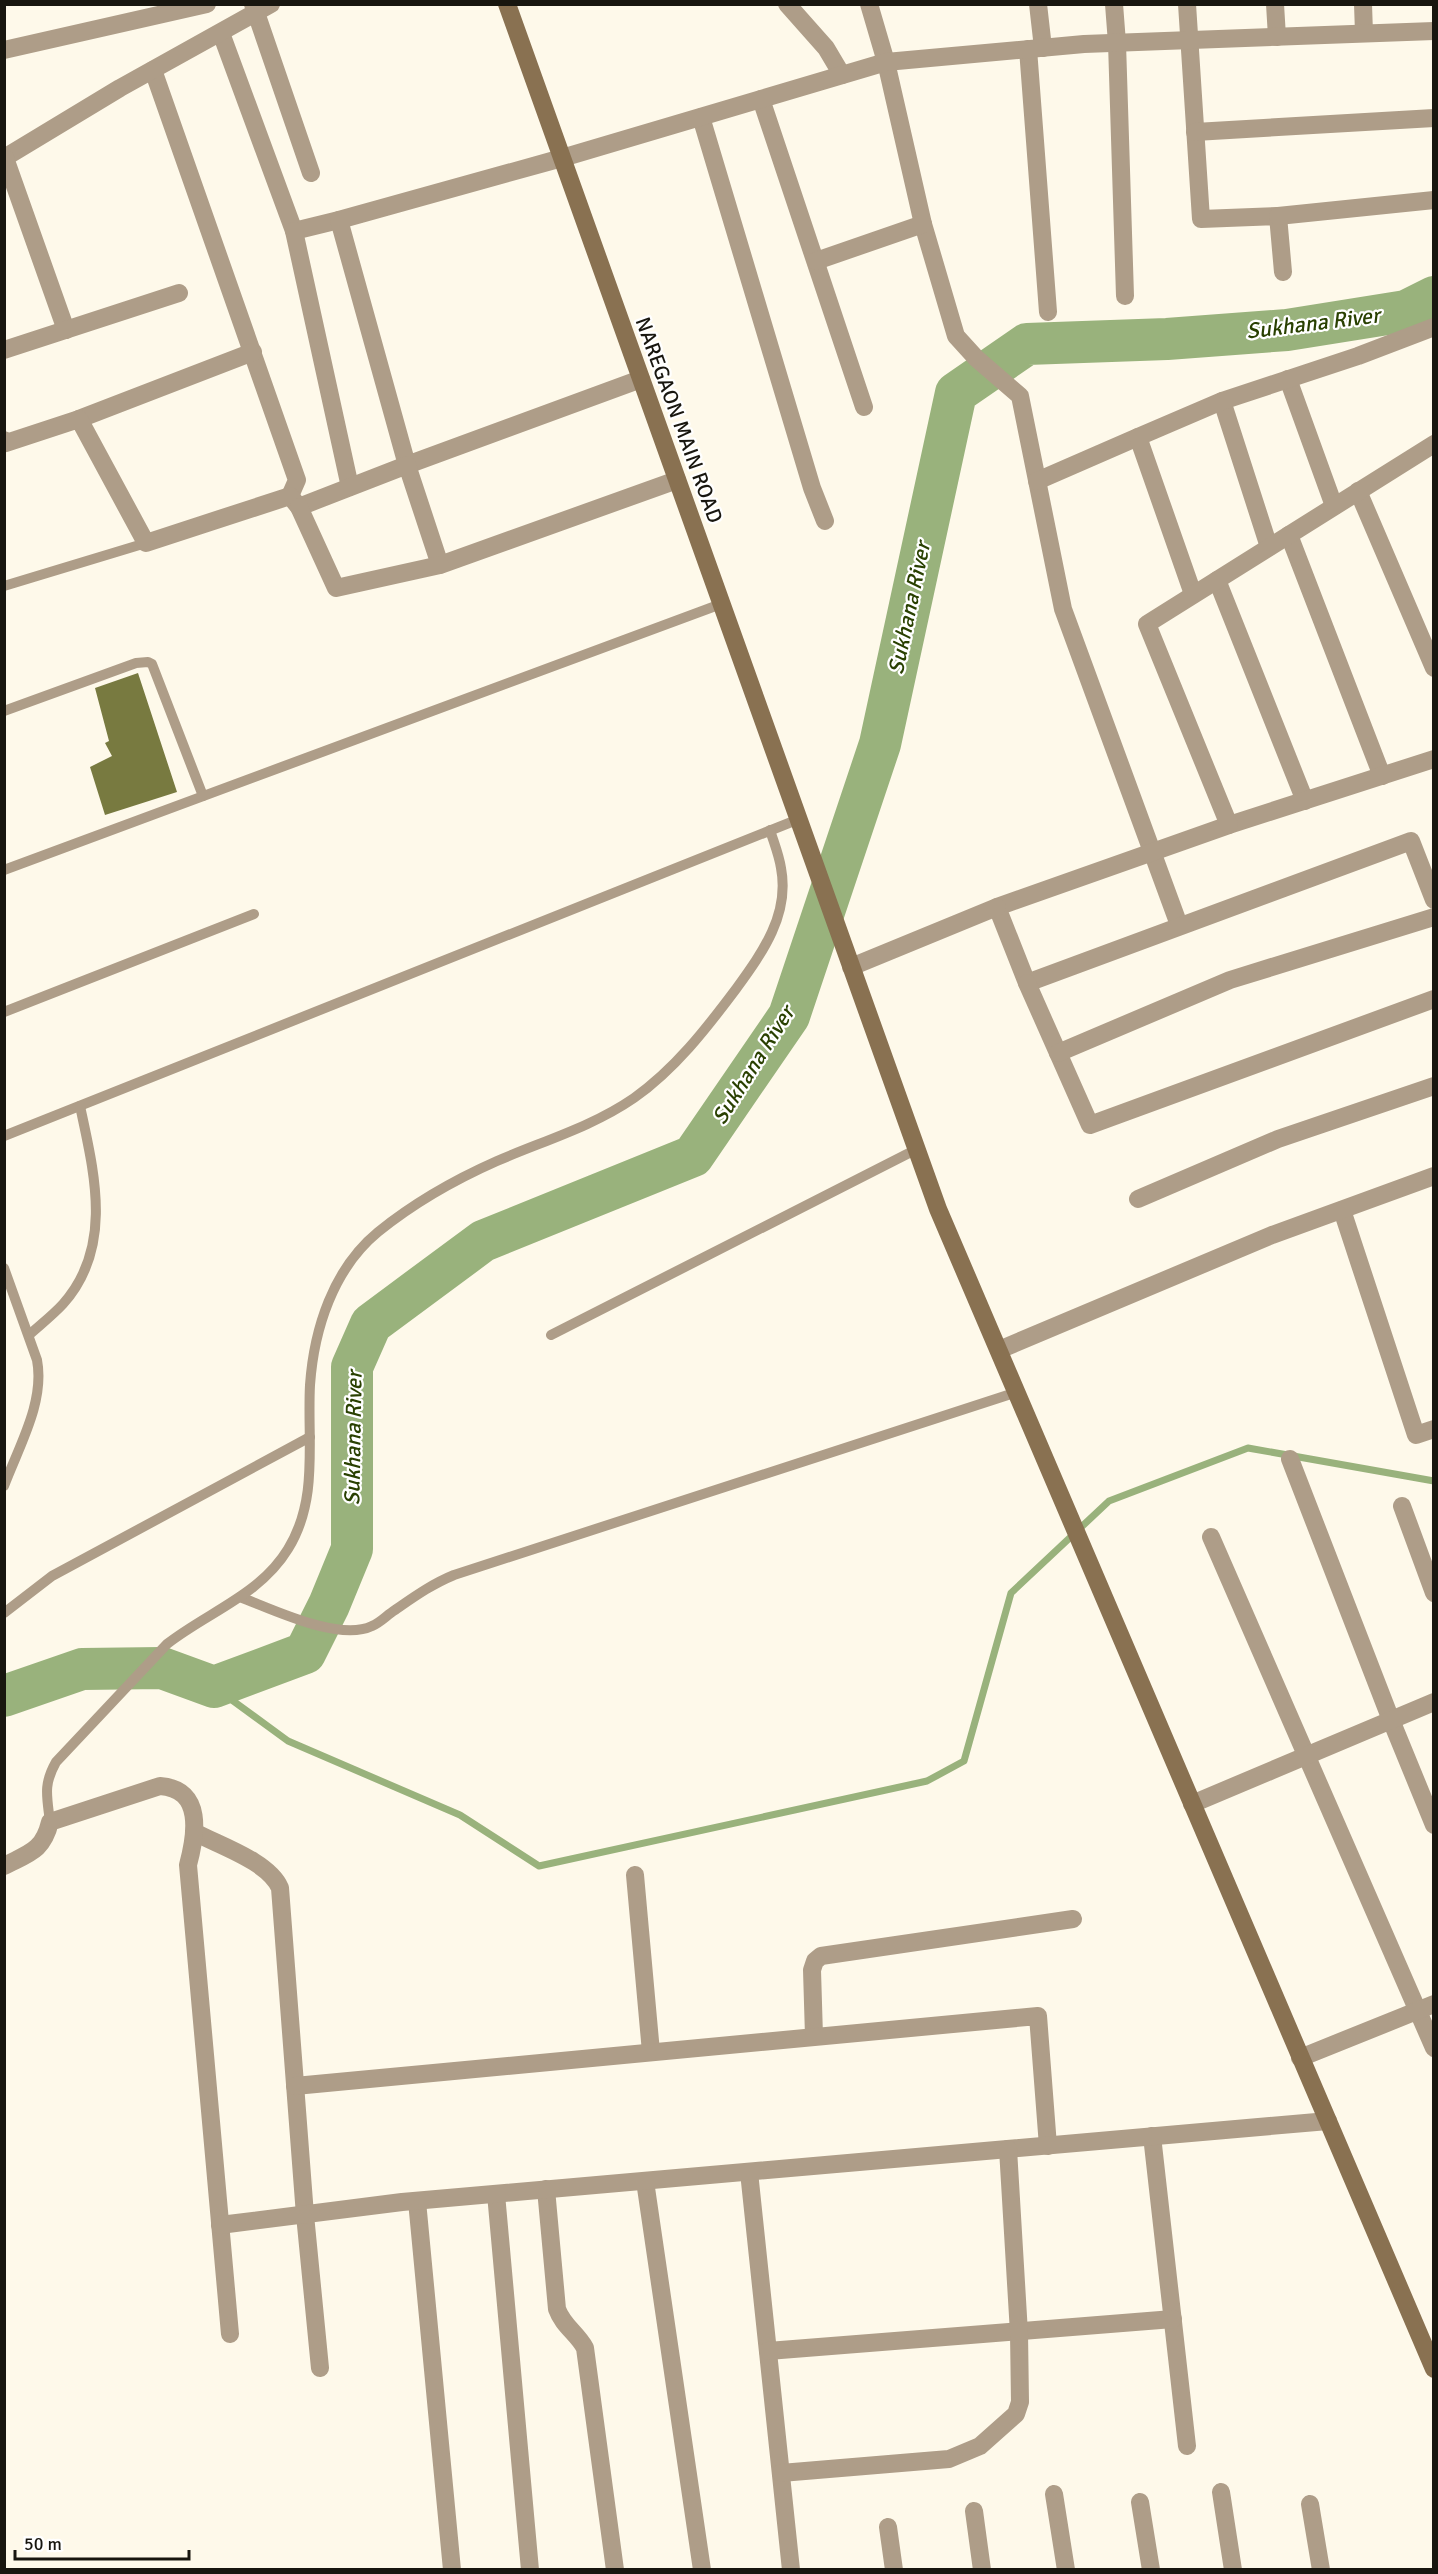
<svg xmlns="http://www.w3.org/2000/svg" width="1438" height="2574" font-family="Signika,sans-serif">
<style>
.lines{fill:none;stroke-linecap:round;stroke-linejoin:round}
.stream{stroke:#99b27c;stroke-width:7}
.river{stroke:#99b27c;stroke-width:42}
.building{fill:#787a40}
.lane{stroke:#ae9d88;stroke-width:10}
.street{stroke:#ae9d88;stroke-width:18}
.secondary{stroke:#897151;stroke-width:18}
.labels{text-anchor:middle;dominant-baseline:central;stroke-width:4.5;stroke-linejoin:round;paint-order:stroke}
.street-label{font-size:21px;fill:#18160f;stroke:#fff}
.water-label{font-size:22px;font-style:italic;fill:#294001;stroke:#fff}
</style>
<rect width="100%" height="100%" fill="#fef9ea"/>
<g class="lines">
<polyline class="stream" points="214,1687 288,1741 460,1815 539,1866 927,1781 964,1761 1011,1593 1109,1501 1248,1448 1434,1481"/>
<polyline class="river" points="4,1696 82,1669 162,1668 214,1687 305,1653 329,1605 352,1549 352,1367 371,1324 483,1241 693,1156 789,1016 880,744 956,393 1027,344 1167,339 1287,330 1406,311 1434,297"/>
</g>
<polygon class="building" points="138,673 177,792 105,815 90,767 112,756 105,743 109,741 95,688"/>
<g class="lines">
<g class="lane">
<polyline points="4,586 146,543"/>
<polyline points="4,711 136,663 148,662 152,664 203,796"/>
<polyline points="4,870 721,604"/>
<polyline points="4,1012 254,914"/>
<polyline points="4,1136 799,819"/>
<path d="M4,1268L37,1360C45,1402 19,1446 4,1486"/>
<path d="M29,1335C40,1325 53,1315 63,1304C114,1247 94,1172 80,1106"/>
<polyline points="551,1335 917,1149"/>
<path d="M240,1597C272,1609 339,1642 372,1626C380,1623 387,1615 395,1610C414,1597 432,1584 454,1575L1017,1392"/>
<polyline points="4,1613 52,1576 310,1437"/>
<path d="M50,1822C47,1796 43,1785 56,1762L167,1644C208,1612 260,1595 288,1549C319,1499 307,1441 310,1385C314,1329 333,1269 378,1232C415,1202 454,1180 497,1161C543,1141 592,1127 634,1098C675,1069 706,1029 736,989C762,953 790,915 781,868C779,855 774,843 770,830"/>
</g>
<g class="street">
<polyline points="253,4 311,173"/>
<polyline points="787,4 826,48 842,75"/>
<polyline points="869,4 886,62 923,224 956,336 976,358 1020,396 1063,609 1179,925"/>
<polyline points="1038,4 1043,48"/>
<polyline points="1114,4 1117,43 1125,296"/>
<polyline points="1187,4 1201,219 1278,216 1283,272"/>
<polyline points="1275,4 1277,37"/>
<polyline points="1363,4 1364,33"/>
<polyline points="221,33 294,231 339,220"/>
<polyline points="1028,49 1048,312"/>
<polyline points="4,50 207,4"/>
<polyline points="153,70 297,480 290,496"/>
<polyline points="761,99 864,407"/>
<polyline points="701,117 812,488 825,521"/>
<polyline points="1195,132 1434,118"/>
<polyline points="4,158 120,88 271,4"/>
<polyline points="5,158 66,330"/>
<polyline points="1278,216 1434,200"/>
<polyline points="294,231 350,487"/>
<polyline points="816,261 923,224"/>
<polyline points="4,350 179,293"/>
<polyline points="641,379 407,465 339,220 562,158 886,62 1084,44 1434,31"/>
<polyline points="1288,379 1334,506"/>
<polyline points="1222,401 1269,547"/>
<polyline points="79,419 253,352"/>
<polyline points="4,440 6,443 79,419 146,543 290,496 299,507 407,465 440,565 677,480"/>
<polyline points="1037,481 1138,437"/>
<polyline points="1358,491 1434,668"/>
<polyline points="299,507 336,588 440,565"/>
<polyline points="1289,535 1382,776"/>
<polyline points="1217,580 1305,801"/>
<polyline points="1193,594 1138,437 1222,401 1358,356 1434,327"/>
<polyline points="1434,759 1229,825 997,907 1027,983 1411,841 1434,900"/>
<polyline points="1229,825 1147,624 1434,444"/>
<polyline points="851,967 997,907"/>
<polyline points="1027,983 1090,1125 1434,999"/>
<polyline points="1058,1053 1230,980 1434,917"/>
<polyline points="1138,1199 1278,1139 1434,1086"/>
<polyline points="1342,1210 1416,1435 1434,1429"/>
<polyline points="999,1350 1272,1235 1434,1176"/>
<polyline points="1290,1459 1391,1720 1434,1825"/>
<polyline points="1402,1506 1434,1593"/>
<polyline points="1211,1537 1434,2048"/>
<polyline points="1192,1804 1434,1702"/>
<path d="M196,1833C221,1846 269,1862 280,1888L305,2215L320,2368"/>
<path d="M4,1866C29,1853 43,1851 50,1822L160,1786C204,1789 196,1835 188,1865L230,2334"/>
<polyline points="635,1875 651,2052"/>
<polyline points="814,2036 812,1970 815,1961 821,1956 1073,1919"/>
<polyline points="1300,2058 1434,2004"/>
<polyline points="295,2086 1038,2016 1048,2146"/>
<polyline points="1152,2136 1187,2446"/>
<polyline points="749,2172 791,2570"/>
<polyline points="645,2181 702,2570"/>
<path d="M546,2189L557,2309C563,2326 577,2333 585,2348L615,2570"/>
<polyline points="496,2194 530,2570"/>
<polyline points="417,2201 452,2570"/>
<polyline points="220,2225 402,2202 1328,2121"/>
<polyline points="768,2351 1173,2319"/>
<polyline points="781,2473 949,2459 980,2446 1016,2414 1020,2402 1019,2333 1008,2149"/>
<polyline points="1221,2492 1233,2570"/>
<polyline points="1054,2494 1066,2570"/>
<polyline points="1140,2502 1151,2570"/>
<polyline points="1310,2504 1321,2570"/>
<polyline points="974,2511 982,2570"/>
<polyline points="888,2527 894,2570"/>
</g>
<polyline class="secondary" points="507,4 938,1209 1434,2369"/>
</g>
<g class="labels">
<g class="street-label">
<text transform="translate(679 420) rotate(70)">NAREGAON MAIN ROAD</text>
</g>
<g class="water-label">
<text transform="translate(1313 323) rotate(-7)">Sukhana River</text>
<text transform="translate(909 608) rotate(-78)">Sukhana River</text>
<text transform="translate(753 1065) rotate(-58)">Sukhana River</text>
<text transform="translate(353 1438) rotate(-89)">Sukhana River</text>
</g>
</g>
<rect width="1438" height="2574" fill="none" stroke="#18160f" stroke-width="12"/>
<path d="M15 2550v9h174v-9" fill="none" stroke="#18160f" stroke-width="3"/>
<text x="24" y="2550" font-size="18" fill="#18160f" stroke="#ffffff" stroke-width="4.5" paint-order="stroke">50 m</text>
</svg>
